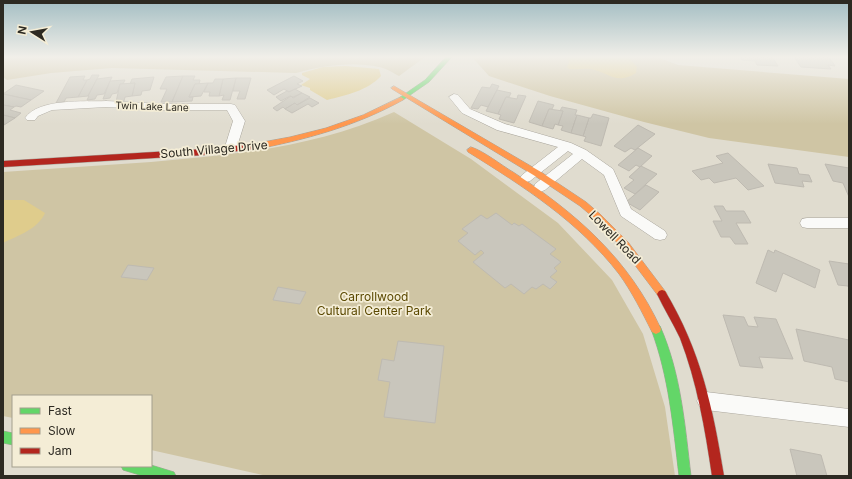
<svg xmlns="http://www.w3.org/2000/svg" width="852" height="479" font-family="Inter,sans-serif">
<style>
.green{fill:#cfc5a4}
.water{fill:#dfcc8c}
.building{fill:#c9c6bc;stroke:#bebab1}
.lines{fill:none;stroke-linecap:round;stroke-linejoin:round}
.street-casing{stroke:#a8a49b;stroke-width:1}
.fast-casing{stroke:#a8a49b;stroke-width:1}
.slow-casing{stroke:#a8a49b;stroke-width:1}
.jam-casing{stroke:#a8a49b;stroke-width:1}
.street{fill:#fafaf8;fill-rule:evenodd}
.fast{fill:#63d668;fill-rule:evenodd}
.slow{fill:#ff974d;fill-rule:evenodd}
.jam{fill:#b3261e;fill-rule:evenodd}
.labels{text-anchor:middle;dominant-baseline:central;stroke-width:3.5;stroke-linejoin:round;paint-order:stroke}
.far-street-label{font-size:10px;fill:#2d2a22;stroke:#f4edd6}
.street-label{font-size:12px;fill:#2d2a22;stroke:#f4edd6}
.park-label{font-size:12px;fill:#5a4800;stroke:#f4edd6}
</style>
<rect width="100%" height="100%" fill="#e0dccf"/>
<g class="green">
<path d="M3,57H425L399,76C393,73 386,68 379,67C352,61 322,66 296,73L112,68L51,73L7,80L3,77Z"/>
<polygon points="472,57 657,57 678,65 849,79 849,157 709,138 644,122 550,96 489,76"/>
<path d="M394,112L471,159L558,223L612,280L643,334L665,407L675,476H267L151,450V396H13V418L3,416V172C52,169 102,165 151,162C235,155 316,147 394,112Z"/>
</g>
<g class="water">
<path d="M566,57H628L637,67L636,73C617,85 609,73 591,69C584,68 577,70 569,69L567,67L569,62Z"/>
<path d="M345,66L379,69L381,76C367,91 346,95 327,100L310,90V88L301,85L310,79L302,75V73L323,67Z"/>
<path d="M3,200H24L45,213C38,229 19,235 3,243Z"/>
</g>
<g class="building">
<polygon points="740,57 772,57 778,66 757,65 755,61 742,60"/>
<polygon points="794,57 829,57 835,66 828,65 831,69 801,67"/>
<polygon points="92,75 99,75 88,96 78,97 87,80 90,79"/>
<polygon points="85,76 83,80 87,80 78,97 66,98 64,102 56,103 70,77"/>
<polygon points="183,76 172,102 161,102 167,89 160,89 166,77"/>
<polygon points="183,76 195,76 193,80 200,80 199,84 195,84 189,97 193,97 192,101 172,102"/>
<polygon points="294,76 303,81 297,84 302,86 289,92 284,89 274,95 267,90"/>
<polygon points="112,77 104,94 97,95 95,99 87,100 89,96 88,96 97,79"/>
<polygon points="154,77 150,90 142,91 141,95 132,96 135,83 130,84 132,79"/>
<polygon points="236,78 251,78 245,99 237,99 240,91 233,91"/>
<polygon points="236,78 230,100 222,100 224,95 219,96 223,79"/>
<polygon points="215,79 223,79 219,96 209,96 210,92 204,92 208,83 213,83"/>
<polygon points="125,80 123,84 120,84 117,93 112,94 110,98 103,99 110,81"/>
<polygon points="135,83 132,96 125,97 124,101 116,102 120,84"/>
<polygon points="208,83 201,96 189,97 195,84"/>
<polygon points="492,84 499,86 488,107 481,105 478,109 471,108 482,87 490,88"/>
<polygon points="16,85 44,91 31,100 3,94"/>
<polygon points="295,89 302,93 293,97 290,96 281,101 276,97 287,91 289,92"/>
<polygon points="497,90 511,93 509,97 506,97 498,114 486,111"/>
<polygon points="302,93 310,97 297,105 295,103 285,109 283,107 277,111 273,108 291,96 293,98"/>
<polygon points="3,94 31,100 21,107 16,106 14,107 3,105"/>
<polygon points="518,95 526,96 514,123 499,119 501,115 498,114 506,97 517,99"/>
<polygon points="310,98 319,103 312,107 308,104 292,113 285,109 295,103 297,105"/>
<polygon points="538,101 554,105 552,109 549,109 542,126 529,122"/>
<polygon points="3,105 14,107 10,110 21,113 15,118 3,115"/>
<polygon points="562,107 577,110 575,115 577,115 571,133 561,130 563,126 558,125 563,111 560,111"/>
<polygon points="549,109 563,111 558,125 555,124 553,129 542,126"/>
<polygon points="593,114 609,118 601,146 584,141 586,137 583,136 589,118 591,118"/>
<polygon points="3,115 15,118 4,125"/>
<polygon points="577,115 589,118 583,136 571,133"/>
<polygon points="638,125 655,134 635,150 631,148 625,152 614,146"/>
<polygon points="638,148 652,156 640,167 636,165 629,171 618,165"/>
<polygon points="728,153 764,186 748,190 736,178 714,183 709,178 701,180 692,171 723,163 716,156"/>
<polygon points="768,164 797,168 799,174 809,175 812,182 802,181 804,187 775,183"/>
<polygon points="825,164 849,168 849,197 843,183 833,181"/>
<polygon points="641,166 657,174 635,194 624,188 634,180 629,177"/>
<polygon points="646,185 659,192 640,210 626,202"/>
<polygon points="714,206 723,206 726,211 744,211 751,223 736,223 748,244 735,244 730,237 721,237 713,221 722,221"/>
<polygon points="496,213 512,225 514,223 519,226 522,224 556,249 550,254 561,262 554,268 557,271 550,277 557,282 550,289 543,284 536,289 532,287 524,294 511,284 505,288 473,262 484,253 481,250 475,255 458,241 468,233 462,229 481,215 487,219"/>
<polygon points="768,250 774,253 775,250 820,270 815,288 783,273 776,292 756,283"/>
<polygon points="829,261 849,264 849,288 848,286 838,285"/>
<polygon points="128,265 154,268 147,280 121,277"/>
<polygon points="278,287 306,292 300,304 273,300"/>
<polygon points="723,315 744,317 748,326 758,327 754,317 776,319 793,359 759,357 763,368 740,366"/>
<polygon points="796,329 849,340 849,382 835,379 832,367 804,361"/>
<polygon points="398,341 444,346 435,423 384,417 390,382 378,380 382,359 394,361"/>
<polygon points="790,449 821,455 827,476 797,476"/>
</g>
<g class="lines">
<defs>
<g id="street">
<polygon points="454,94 458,95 470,109 505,124 571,143 586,150 613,169 631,209 665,231 667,235 665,239 660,240 655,239 621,216 604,175 582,159 545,190 540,192 535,190 534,187 535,184 573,154 568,151 530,181 526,182 522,181 520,178 522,175 558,147 497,130 462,113 449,97"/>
<path d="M106,101L164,104H231L235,105L245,121L236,150L234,153H226L224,150L233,121L227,110H164L106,107L52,110L38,116L35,120H27L25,118C39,98 84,102 106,101Z"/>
<polygon points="807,218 849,218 849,228 807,228 802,227 800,223 802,219"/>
<polygon points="706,392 849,409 849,427 706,410 700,407 697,401 700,395"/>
</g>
<g id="fast">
<polygon points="446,57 452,57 429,82 403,100 399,100 399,98 425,80"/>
<path d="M656,324L660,326C681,373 685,425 691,476H679C673,426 669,377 651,329L652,326Z"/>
<polygon points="3,431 13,433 13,445 3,443"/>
<polygon points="151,465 174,472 176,476 143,476 123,470 121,466"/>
</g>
<g id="slow">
<polygon points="394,86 541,172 586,202 600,214 628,242 665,291 667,294 665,297 662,298 659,297 622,248 594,218 580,206 535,176 392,89 391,88"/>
<path d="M401,97L404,99L403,100C356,126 305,140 252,150L248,147L252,144L290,137L326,128L363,115Z"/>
<path d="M471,147C484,151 501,165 513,172C576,213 629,259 661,329L660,332L656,334L652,332C642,312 632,292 619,274C579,222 523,186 468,152L467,150Z"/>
</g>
<g id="jam">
<polygon points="252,144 255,145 255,149 205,155 3,167 3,161 205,149"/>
<path d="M662,290L665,291C701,351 713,408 724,476H712C705,429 697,382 680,338C673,323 664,309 657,294L659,291Z"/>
</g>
</defs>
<use href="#street" class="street-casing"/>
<use href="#fast" class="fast-casing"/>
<use href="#slow" class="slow-casing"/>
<use href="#jam" class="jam-casing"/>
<use href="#street" class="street"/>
<use href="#fast" class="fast"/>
<use href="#slow" class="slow"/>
<use href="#jam" class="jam"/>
</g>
<linearGradient id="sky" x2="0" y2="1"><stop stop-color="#a4bec3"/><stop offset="0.46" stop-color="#f1efe9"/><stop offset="1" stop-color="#f1efe9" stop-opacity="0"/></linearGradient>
<rect width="852" height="124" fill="url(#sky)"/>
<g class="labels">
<g class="far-street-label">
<text transform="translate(152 106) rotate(2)">Twin Lake Lane</text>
</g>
<g class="street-label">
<text transform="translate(214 149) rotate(-5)">South Village Drive</text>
<text transform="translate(615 237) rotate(46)">Lowell Road</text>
</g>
<g class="park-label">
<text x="374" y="296">Carrollwood<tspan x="374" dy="14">Cultural Center Park</tspan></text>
</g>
</g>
<rect width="852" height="479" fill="none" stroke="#2d2a22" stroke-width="8"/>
<rect x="12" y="395" width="140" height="72" fill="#f4edd6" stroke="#a49f8e"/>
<rect x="20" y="408" width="20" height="6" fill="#63d668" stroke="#a49f8e"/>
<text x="48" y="415" font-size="12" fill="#2d2a22">Fast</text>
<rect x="20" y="428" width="20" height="6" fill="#ff974d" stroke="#a49f8e"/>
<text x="48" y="435" font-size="12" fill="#2d2a22">Slow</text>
<rect x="20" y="448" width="20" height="6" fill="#b3261e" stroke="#a49f8e"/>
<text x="48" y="455" font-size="12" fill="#2d2a22">Jam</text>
<g transform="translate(32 32) rotate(281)" stroke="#f4edd6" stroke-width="3" paint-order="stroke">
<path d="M0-3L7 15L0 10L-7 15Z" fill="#2d2a22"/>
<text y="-6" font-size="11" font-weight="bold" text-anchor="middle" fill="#2d2a22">N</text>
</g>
</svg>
